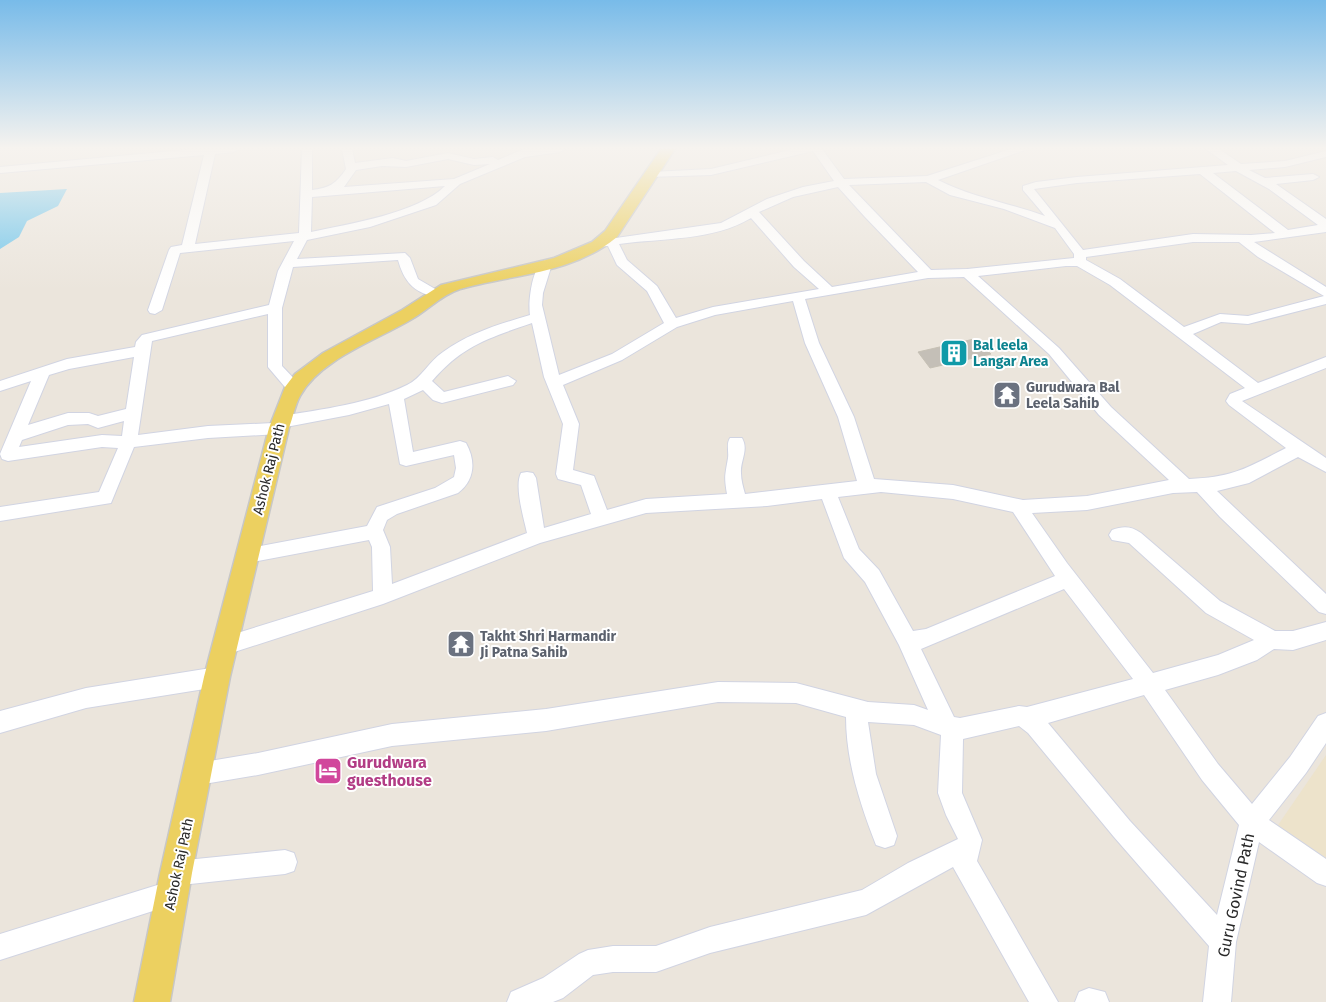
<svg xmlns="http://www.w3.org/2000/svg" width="1326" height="1002" font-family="'Fira Sans',sans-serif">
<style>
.education{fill:#ede3cb}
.water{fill:#71c6eb}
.building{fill:#c4bfb7;stroke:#c6c1b5}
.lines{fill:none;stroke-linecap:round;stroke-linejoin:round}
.minor-casing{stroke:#d1d4e2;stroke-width:2}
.major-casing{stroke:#c7c7c7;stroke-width:3}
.minor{fill:#fff;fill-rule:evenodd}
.major{fill:#ecd060;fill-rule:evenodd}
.labels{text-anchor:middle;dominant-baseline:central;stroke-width:4;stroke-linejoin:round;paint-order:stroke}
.culture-label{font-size:14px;font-weight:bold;fill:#0d838f;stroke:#fff;text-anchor:start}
.worship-label{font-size:14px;font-weight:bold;fill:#5b616d;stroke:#fff;text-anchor:start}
.street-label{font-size:14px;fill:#292929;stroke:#fff}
.near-hotel-label{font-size:16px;font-weight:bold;fill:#b23c85;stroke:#fff;text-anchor:start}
.near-street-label{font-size:16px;fill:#292929;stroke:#fff}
</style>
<rect width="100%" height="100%" fill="#ebe5dc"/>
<polygon class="education" points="1326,755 1326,867 1276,828"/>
<polygon class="water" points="67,189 58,206 27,221 19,237 0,249 0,193"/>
<polygon class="building" points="974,339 991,354 930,368 918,352"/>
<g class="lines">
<defs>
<g id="minor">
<path d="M195,149H239L234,152L215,154L195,244L299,233L302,149H312V190C329,188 336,184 346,169L342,149H352L355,163L393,158L406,161L448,153L474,159L493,157L498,160L524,149H565L560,152L525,157L460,184L436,205L370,227L307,240L297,259L405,253L410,258L418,279L442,293L435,297C413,292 404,281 398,260L293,267L282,308V366L300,385L303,389L300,393H290L268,367V314L152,341L138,435L208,426L273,423L275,418L281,416C323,409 368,404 407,385C422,378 429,361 443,352C469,333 500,324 530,315C528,302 532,264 546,260L552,264L543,293L542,305L559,375L612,354L664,323L647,291L617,265L608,246L595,247L593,244L595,241L721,223L767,199L803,187L834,181L813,151L711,175L647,177V173L651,172L711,169L794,149H822L844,179L927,176L1011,149H1028L938,180C971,197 1009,203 1045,216L1023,190V186L1036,182L1077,177L1228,165L1206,149H1219L1241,164L1285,161L1326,151V157L1285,167L1249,170L1265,178L1313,174L1319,177L1313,180L1276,184L1326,219V232L1254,242L1326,287V304L1248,324L1221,322L1193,334L1258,383L1326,357V368L1242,401L1326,458V472L1298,457L1249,483L1217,491L1326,594V614L1319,612L1220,517L1197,492L1173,493L1087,510L1032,513L1067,563L1153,673L1218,655L1254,640L1206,613L1129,543L1112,540L1109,535L1112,530C1123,526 1131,526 1141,533L1220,601L1275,631H1293L1326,622V640L1293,650L1274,649L1257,660L1218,675L1165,690L1218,764L1252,804L1290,757L1318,716L1326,713V743L1306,773L1269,820L1326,859V886L1317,883L1259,842L1236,942L1231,1002H1203L1209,946L1114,837L1028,733L1019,726L963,739L962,793L982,840L977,861L1058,1002H1029L953,867L866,915L710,953L656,972H613L593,975L563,998L553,1002H507L511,992L543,978L579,954L588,950L613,946H656L710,927L862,890L908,863L958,839L946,815L938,793L941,735L914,725L868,722L876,774L897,836L894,845L885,848L876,845C860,804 846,761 846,717L796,703L718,702L546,731L392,746L258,775L198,785L190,782L187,774L190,766L198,763L258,753L392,724L546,709L718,682L796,683L868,702L914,705L928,710L899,645L865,582L844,558L822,499L767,506L646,513L540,543L383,604L225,655L218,653L215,646L218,639L373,591L372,547L369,540L247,563L240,560L238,555L240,550L367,526L377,507L435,488L454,477L456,468L454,455L406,466L400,464L389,404L349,415L286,427L285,432L279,434L208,438L134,447L111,503L0,521V507L99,492L118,448L102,447L8,461L2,459L0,454L31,381L0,391V381L67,359L135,347L136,342L142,335L269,305L278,271L294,241L180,253L162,310L155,314L150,313L148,310L169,250L171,247L182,245L204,155L0,173V167ZM448,159L474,165L490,164L454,179L344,187L356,170L382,166L406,167ZM1236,171L1269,189L1318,225L1288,230L1213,173ZM1200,174L1275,233L1251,235L1193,234L1083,250L1034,189L1077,183ZM926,182L950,195L1004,209L1055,228L1074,254V258L967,269L931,270L849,185ZM445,186C418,213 349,224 311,232L312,197ZM838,187L865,217L918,272L832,287L804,261L759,212L793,197ZM751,218L794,267L819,289L713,307L676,318L657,286L627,260L619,244C662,238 713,241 751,218ZM1193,242H1239L1258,257L1324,296L1248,316L1220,314L1184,327L1120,279L1086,260V257ZM1066,266H1077L1110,285L1245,388L1230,394L1226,401L1229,405L1286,448C1247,468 1234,477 1189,479L1111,407L1059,348L978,276ZM964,277L1049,354L1099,415L1169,480L1087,496L1023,500L953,485L874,479L854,417L819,343L805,299L928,278ZM793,301L805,343L838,417L857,481L745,494C743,487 741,480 741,473C740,461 749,450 742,438H730C726,444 729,451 728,458C725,476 724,476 727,494L646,499L607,510L594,476L573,470L579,424L563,385L622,360L677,327L715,315ZM532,323L544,377L563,424L556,474L558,479L581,485L591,514L544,528L536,478L533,473L527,472L521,473C514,486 524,519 527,533L392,584L390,547L383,530L387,520L397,514L458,493C475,480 476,461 466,443L460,441L413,452L404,399L423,390L433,400L442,403L513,385L516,381L508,376L444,392L432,381C463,345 489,338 532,323ZM134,357L126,409L98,416L89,413H68L28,425L49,375L69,369ZM124,421L122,436L102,435L19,447L22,440L68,425L88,424L98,428ZM881,492L953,499L1013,512L1055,576L926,629L913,631L879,570L859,549L838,497ZM1064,589L1133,679L1027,707L1019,706L960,718L954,717L921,649ZM1144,695L1202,780L1239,825L1217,915L1130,821L1048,723Z"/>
<polygon points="217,667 224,670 227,677 224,684 217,687 86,708 0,733 0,711 86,688"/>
<polygon points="285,850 294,853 297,862 294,871 285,874 181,885 185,893 181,902 0,960 0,934 167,882 164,873 167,864 176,861"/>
<polygon points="1089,988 1105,992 1109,1002 1075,1002 1079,992"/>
</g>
<path id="major" d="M661,149H675L617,237C573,274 513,274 460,289C441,295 428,310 412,319C377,340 320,359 300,396C295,405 293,417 289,428L230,677L192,873L170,1002H134L160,873L204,677L269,428L285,387L295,374L323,353L402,310L441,285L554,258L592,242L605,231Z"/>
</defs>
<use href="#minor" class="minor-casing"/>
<use href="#major" class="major-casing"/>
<use href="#minor" class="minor"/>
<use href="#major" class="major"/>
</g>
<linearGradient id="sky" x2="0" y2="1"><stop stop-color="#78bbe9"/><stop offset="0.51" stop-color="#f6f3ef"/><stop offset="1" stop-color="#f6f3ef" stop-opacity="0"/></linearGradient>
<rect width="1326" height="290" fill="url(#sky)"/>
<defs>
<symbol id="building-square" viewBox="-11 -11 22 22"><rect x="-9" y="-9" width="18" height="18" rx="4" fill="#0f9aa8" stroke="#fff"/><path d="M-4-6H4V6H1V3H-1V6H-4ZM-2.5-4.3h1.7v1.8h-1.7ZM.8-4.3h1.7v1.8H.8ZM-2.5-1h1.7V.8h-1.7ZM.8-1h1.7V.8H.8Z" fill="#fff"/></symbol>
<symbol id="temple-square" viewBox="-11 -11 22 22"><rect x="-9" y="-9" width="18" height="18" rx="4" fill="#6b7280" stroke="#fff"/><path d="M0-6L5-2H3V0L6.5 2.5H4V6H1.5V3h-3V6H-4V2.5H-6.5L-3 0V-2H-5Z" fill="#fff"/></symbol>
<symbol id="hotel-square" viewBox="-11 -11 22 22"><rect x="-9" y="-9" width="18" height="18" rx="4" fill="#d1479c" stroke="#fff"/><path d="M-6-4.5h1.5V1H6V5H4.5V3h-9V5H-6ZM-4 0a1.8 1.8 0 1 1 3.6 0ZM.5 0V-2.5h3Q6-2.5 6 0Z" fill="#fff"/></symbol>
</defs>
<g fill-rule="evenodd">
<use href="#building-square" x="938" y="337" width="32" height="32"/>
<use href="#temple-square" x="991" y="379" width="32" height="32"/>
<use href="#temple-square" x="445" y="628" width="32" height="32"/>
<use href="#hotel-square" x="312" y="755" width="32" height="32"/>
</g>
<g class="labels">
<g class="culture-label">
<text x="973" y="345">Bal leela<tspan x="973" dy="16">Langar Area</tspan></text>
</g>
<g class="worship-label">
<text x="1026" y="387">Gurudwara Bal<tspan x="1026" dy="16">Leela Sahib</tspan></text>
<text x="480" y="636">Takht Shri Harmandir<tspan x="480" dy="16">Ji Patna Sahib</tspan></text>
</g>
<g class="street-label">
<text transform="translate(269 469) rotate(-76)">Ashok Raj Path</text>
<text transform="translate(179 864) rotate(-78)">Ashok Raj Path</text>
</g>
<g class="near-hotel-label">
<text x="347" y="762">Gurudwara<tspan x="347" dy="18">guesthouse</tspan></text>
</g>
<g class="near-street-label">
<text transform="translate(1236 895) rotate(-78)">Guru Govind Path</text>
</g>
</g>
</svg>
